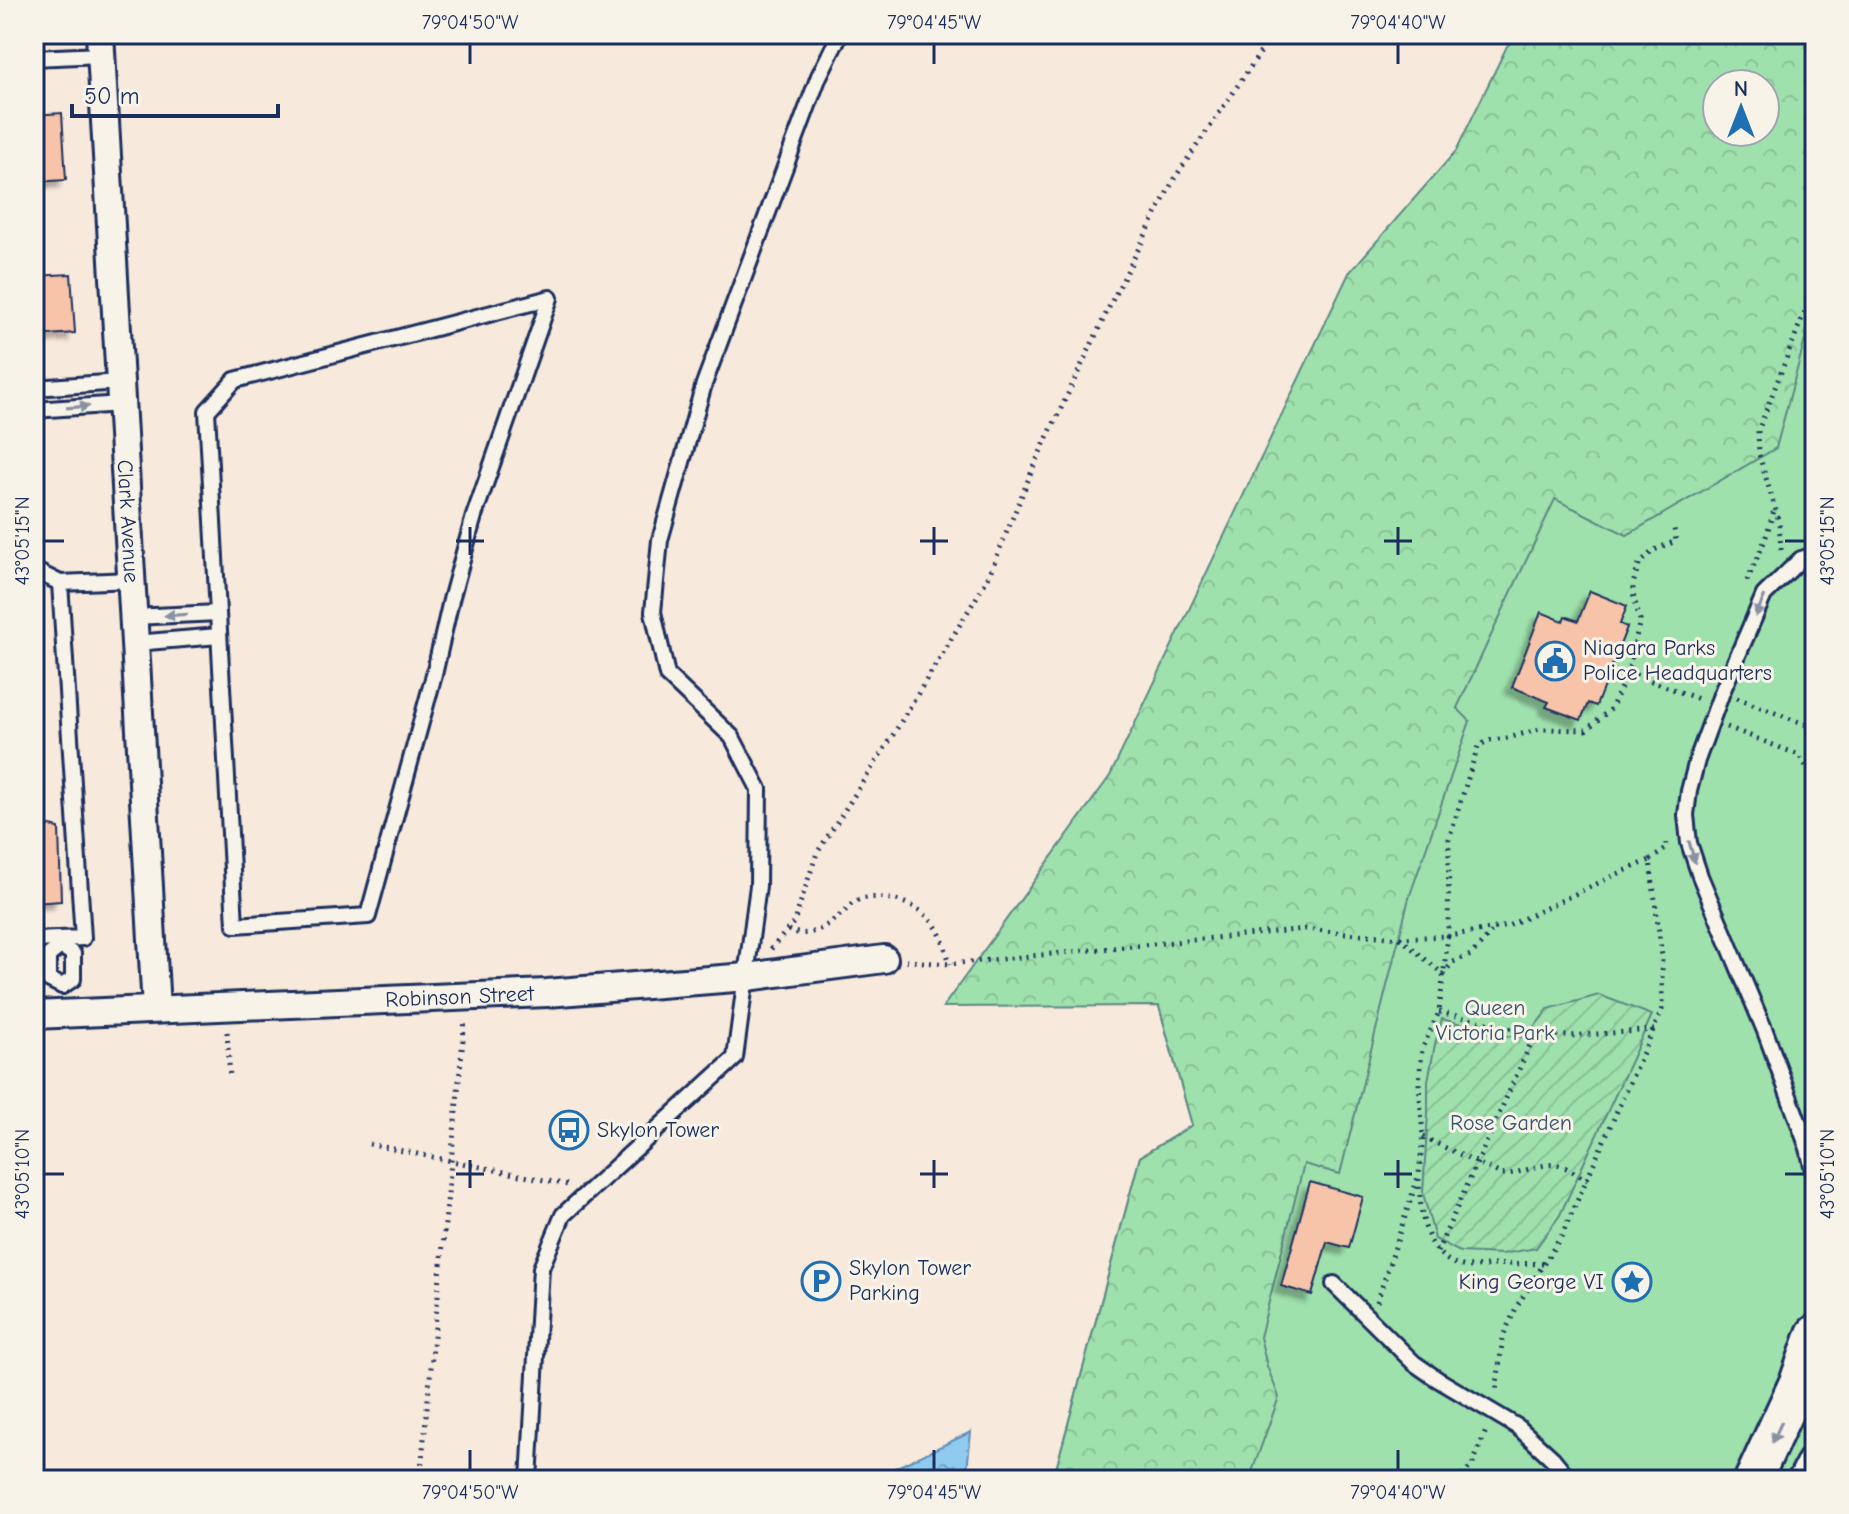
<svg xmlns="http://www.w3.org/2000/svg" width="1849" height="1514" font-family="'Comic Neue',sans-serif">
<style>
.green{fill:#9ee1ac;stroke:#5c8885;stroke-width:2;fill-rule:evenodd}
.forest{fill:url(#forest-crowns);stroke:#5c8885;stroke-width:2;fill-rule:evenodd}
.garden{fill:url(#garden-furrows);stroke:#5c8885;stroke-width:2}
.water{fill:url(#water-ripples);stroke:#608db4;stroke-width:2}
.building{fill:#f7c3a9;stroke:#1b2f5e;stroke-width:2;filter:url(#shadow)}
.lines{fill:none;stroke-linecap:round;stroke-linejoin:round}
.lane-casing{stroke:#1b2f5e;stroke-width:20}
.street-casing{stroke:#1b2f5e;stroke-width:32}
.secondary-casing{stroke:#1b2f5e;stroke-width:42}
.path{stroke:#1b2f5e;stroke-width:5;stroke-dasharray:2 6;stroke-linecap:butt}
.lane{stroke:#f7f3e8;stroke-width:14}
.street{stroke:#f7f3e8;stroke-width:26}
.secondary{stroke:#f7f3e8;stroke-width:36}
.oneway{fill:#8991a3}
.ticks{fill:none;stroke:#1b2f5e;stroke-width:3}
.labels{text-anchor:middle;dominant-baseline:central;stroke-width:6;stroke-linejoin:round;paint-order:stroke}
.street-label{font-size:22px;fill:#1b2f5e;stroke:#f7f3e8}
.poi-label{font-size:22px;fill:#1b2f5e;stroke:#f7f3e8;text-anchor:start}
.park-label{font-size:22px;fill:#35536e;stroke:#f7f3e8}
.neatline{fill:none;stroke:#1b2f5e;stroke-width:3}
.ticks-label{font-size:20px;text-anchor:middle;fill:#1b2f5e}
</style>
<defs>
<pattern id="forest-crowns" width="20" height="18" patternUnits="userSpaceOnUse" patternTransform="scale(2)"><rect width="20" height="18" fill="#9ee1ac"/><path d="M2 6a3 3 0 1 1 6 0M12 15a3 3 0 1 1 6 0" fill="none" stroke="#88c196"/></pattern>
<pattern id="garden-furrows" width="10" height="10" patternUnits="userSpaceOnUse" patternTransform="scale(2)"><rect width="10" height="10" fill="#9ee1ac"/><path d="M-1 1l2-2M0 10L10 0M9 11l2-2" fill="none" stroke="#88c196"/></pattern>
<pattern id="water-ripples" width="26" height="14" patternUnits="userSpaceOnUse" patternTransform="scale(2)"><rect width="26" height="14" fill="#8ecbee"/><path d="M2 4q2-2 4 0t4 0M15 11q2-2 4 0t4 0" fill="none" stroke="#73a5c4"/></pattern>
<filter id="shadow"><feDropShadow dx="-7" dy="7" stdDeviation="2" flood-color="#0004"/></filter>
</defs>
<rect width="100%" height="100%" fill="#f7e9db"/>
<filter id="ink" filterUnits="userSpaceOnUse"><feTurbulence type="fractalNoise" baseFrequency=".0125" numOctaves="2"/><feDisplacementMap in="SourceGraphic" scale="16" xChannelSelector="R" yChannelSelector="G"/><feConvolveMatrix kernelMatrix="1 2 1 2 8 2 1 2 1" color-interpolation-filters="sRGB"/></filter>
<g filter="url(#ink)">
<path class="green" d="M1693,34H1815V1480H1053L1140,1157L1192,1125L1159,1006ZM1717,84H1765V132H1717Z"/>
<path class="forest" d="M1520,34H1815V302L1776,448L1627,535L1555,499L1457,708L1470,721L1409,898L1340,1174L1304,1164L1260,1337L1267,1366L1279,1397L1249,1480H1053L1140,1157L1192,1125L1159,1006L943,1007L1110,776L1349,273L1456,151L1507,46ZM1717,84H1765V132H1717Z"/>
<polygon class="garden" points="1599,995 1652,1015 1560,1215 1536,1248 1502,1254 1460,1252 1435,1239 1423,1193 1428,1113 1428,1081 1435,1044 1442,1019 1507,1036 1527,1037 1548,1009"/>
<polygon class="water" points="971,1432 966,1480 911,1480 895,1468"/>
<g class="building">
<polygon points="62,113 66,180 34,182 34,115"/>
<polygon points="71,274 75,333 34,336 34,276"/>
<polygon points="1590,591 1627,606 1620,624 1627,627 1596,706 1588,703 1581,720 1546,707 1549,702 1512,687 1541,612 1563,621 1565,616 1578,621"/>
<polygon points="34,822 59,828 61,901 34,903"/>
<polygon points="1310,1182 1363,1197 1349,1248 1327,1242 1312,1295 1281,1286"/>
</g>
<g class="lines">
<defs>
<g id="lane">
<polyline points="34,58 101,55"/>
<polygon points="550,298 474,516 451,600 434,675 368,916 235,925 207,411 235,380"/>
<polyline points="34,388 120,382"/>
<polyline points="34,410 121,404"/>
<polyline points="1815,555 1801,559 1764,595 1722,692 1697,760 1689,791 1686,815 1689,843 1700,876 1765,1031 1808,1148 1815,1179"/>
<polyline points="34,570 60,583 83,938 34,940"/>
<polyline points="60,583 131,580"/>
<polyline points="133,617 218,613"/>
<polyline points="135,643 219,636"/>
<polyline points="61,946 48,956 48,979 62,986"/>
<polyline points="61,946 73,954 73,979 62,986"/>
<polyline points="1334,1284 1414,1363 1437,1379 1518,1427 1553,1459 1570,1480"/>
<polyline points="529,1480 541,1268 563,1215 735,1058 758,886 759,789 732,737 667,675 653,612 660,540 704,384 819,76 840,34"/>
</g>
<g id="street">
<path id="s1" d="M100,34L156,1009"/>
<path id="s2" d="M34,1015L547,993L747,977L884,959"/>
</g>
<g id="secondary">
<polyline points="1753,1480 1799,1380 1815,1334"/>
<polyline points="1807,1480 1815,1464"/>
</g>
</defs>
<use href="#lane" class="lane-casing"/>
<use href="#street" class="street-casing"/>
<use href="#secondary" class="secondary-casing"/>
<g class="path">
<polyline points="1781,550 1779,521 1759,455 1758,431 1815,285"/>
<polyline points="1747,581 1765,540 1775,507"/>
<polyline points="1628,672 1701,700"/>
<polyline points="1737,698 1809,726 1815,723"/>
<polyline points="1727,727 1799,755 1806,766 1815,774"/>
<polyline points="1650,860 1666,849 1666,843"/>
<path d="M788,930C811,940 826,926 844,912C848,908 853,902 858,900C882,892 919,903 933,923C942,934 946,950 950,964"/>
<polyline points="1400,938 1443,974 1453,962 1471,955 1495,928"/>
<polyline points="771,949 794,922 817,853 890,740 987,580 1036,461 1114,297 1174,179 1273,34"/>
<polyline points="906,961 950,964 1305,929 1399,938 1448,936 1449,839 1478,746 1490,740 1508,738 1540,729 1586,730 1611,709 1628,672 1640,620 1633,594 1633,584 1639,564 1654,550 1676,541 1674,529"/>
<polyline points="1439,1012 1535,1034 1570,1036 1654,1030"/>
<polyline points="227,1032 230,1078"/>
<path d="M1423,1137L1501,1174C1520,1175 1540,1162 1558,1165C1568,1167 1578,1175 1587,1180"/>
<polyline points="369,1144 568,1185"/>
<path d="M1419,1179C1420,1212 1424,1258 1463,1266C1473,1268 1484,1266 1494,1265C1511,1264 1527,1263 1544,1264"/>
<polyline points="1437,1252 1535,1034"/>
<polyline points="1377,1302 1419,1174 1423,1137 1419,1083 1422,1049 1439,1012 1448,936 1508,926 1615,875 1650,860 1662,957 1662,1010 1562,1235 1517,1306 1503,1336 1496,1391"/>
<polyline points="420,1480 465,1019"/>
<polyline points="1455,1480 1472,1466 1487,1428"/>
</g>
<use href="#lane" class="lane"/>
<use href="#street" class="street"/>
<use href="#secondary" class="secondary"/>
</g>
<defs><path id="oneway-solid" d="M-6-.8H1V-3.2L6.5 0L1 3.2V.8H-6Z" transform="scale(2)"/></defs>
<g class="oneway">
<use href="#oneway-solid" transform="translate(78 407) rotate(-4)"/>
<use href="#oneway-solid" transform="translate(1760 606) rotate(114)"/>
<use href="#oneway-solid" transform="translate(176 615) rotate(177)"/>
<use href="#oneway-solid" transform="translate(1692 852) rotate(74)"/>
<use href="#oneway-solid" transform="translate(1777 1432) rotate(115)"/>
</g>
</g>
<path class="ticks" d="M470,44V64M934,44V64M1398,44V64M470,527V555M934,527V555M1398,527V555M44,541H64M456,541H484M920,541H948M1384,541H1412M1785,541H1805M470,1160V1188M934,1160V1188M1398,1160V1188M44,1174H64M456,1174H484M920,1174H948M1384,1174H1412M1785,1174H1805M470,1450V1470M934,1450V1470M1398,1450V1470"/>
<defs>
<symbol id="civic-ring" viewBox="-11 -11 22 22"><circle r="9.5" fill="#f7f3e8" stroke="#1f6fb2" stroke-width="1.5"/><path d="M-.6-6.5H3V-4.5H.6V-3L4-1V1h2V6H-6V1h2V-1L-.6-3ZM-1.2 2.5V6h2.4V2.5Z" fill="#1f6fb2"/></symbol>
<symbol id="bus-ring" viewBox="-11 -11 22 22"><circle r="9.5" fill="#f7f3e8" stroke="#1f6fb2" stroke-width="1.5"/><path d="M-5-6H5V4H4V6H2V4H-2V6H-4V4H-5ZM-3.5-4V0h7V-4ZM-3.5 1.2v1.5H-2V1.2ZM2 1.2v1.5H3.5V1.2Z" fill="#1f6fb2"/></symbol>
<symbol id="parking-ring" viewBox="-11 -11 22 22"><circle r="9.5" fill="#f7f3e8" stroke="#1f6fb2" stroke-width="1.5"/><path d="M-3.5-5.5H1a3.5 3.5 0 0 1 0 7H-1V5.5H-3.5ZM-1-3.4V-.6H.8a1.4 1.4 0 0 0 0-2.8Z" fill="#1f6fb2"/></symbol>
<symbol id="sight-ring" viewBox="-11 -11 22 22"><circle r="9.5" fill="#f7f3e8" stroke="#1f6fb2" stroke-width="1.5"/><path d="M0-6L1.8-2.2L6-1.7L2.9 1.2L3.7 5.4L0 3.3L-3.7 5.4L-2.9 1.2L-6-1.7L-1.8-2.2Z" fill="#1f6fb2"/></symbol>
</defs>
<g fill-rule="evenodd">
<use href="#civic-ring" x="1533" y="639" width="44" height="44"/>
<use href="#bus-ring" x="547" y="1108" width="44" height="44"/>
<use href="#parking-ring" x="799" y="1259" width="44" height="44"/>
<use href="#sight-ring" x="1610" y="1260" width="44" height="44"/>
</g>
<g class="labels">
<g class="street-label">
<text stroke="none"><textPath href="#s1" startOffset="488">Clark Avenue</textPath></text>
<text stroke="none"><textPath href="#s2" startOffset="426">Robinson Street</textPath></text>
</g>
<g class="poi-label">
<text x="1583" y="648">Niagara Parks<tspan x="1583" dy="25">Police Headquarters</tspan></text>
<text x="597" y="1130">Skylon Tower</text>
<text x="849" y="1268">Skylon Tower<tspan x="849" dy="25">Parking</tspan></text>
<text x="1604" y="1282" text-anchor="end">King George VI</text>
</g>
<g class="park-label">
<text x="1495" y="1008">Queen<tspan x="1495" dy="25">Victoria Park</tspan></text>
<text x="1511" y="1123">Rose Garden</text>
</g>
</g>
<rect width="1849" height="1514" fill="none" stroke="#f7f3e8" stroke-width="88"/>
<g transform="translate(1741 108)"><circle r="38" fill="#f7f3e8" stroke="#9fa5b1" stroke-width="2"/>
<path d="M0-6L14 30L0 20L-14 30Z" fill="#1f6fb2"/>
<text y="-12" font-size="22" font-weight="bold" text-anchor="middle" fill="#1b2f5e">N</text>
</g>
<path d="M72 104v12h206v-12" fill="none" stroke="#1b2f5e" stroke-width="4"/>
<text x="84" y="104" font-size="24" fill="#1b2f5e" stroke="#f7f3e8" stroke-width="6" paint-order="stroke">50 m</text>
<rect x="44" y="44" width="1761" height="1426" class="neatline"/>
<g class="ticks-label">
<text x="470" y="29">79°04'50"W</text>
<text x="934" y="29">79°04'45"W</text>
<text x="1398" y="29">79°04'40"W</text>
<text transform="translate(22 541) rotate(-90)" y="7">43°05'15"N</text>
<text transform="translate(1827 541) rotate(-90)" y="7">43°05'15"N</text>
<text transform="translate(22 1174) rotate(-90)" y="7">43°05'10"N</text>
<text transform="translate(1827 1174) rotate(-90)" y="7">43°05'10"N</text>
<text x="470" y="1499">79°04'50"W</text>
<text x="934" y="1499">79°04'45"W</text>
<text x="1398" y="1499">79°04'40"W</text>
</g>
</svg>
